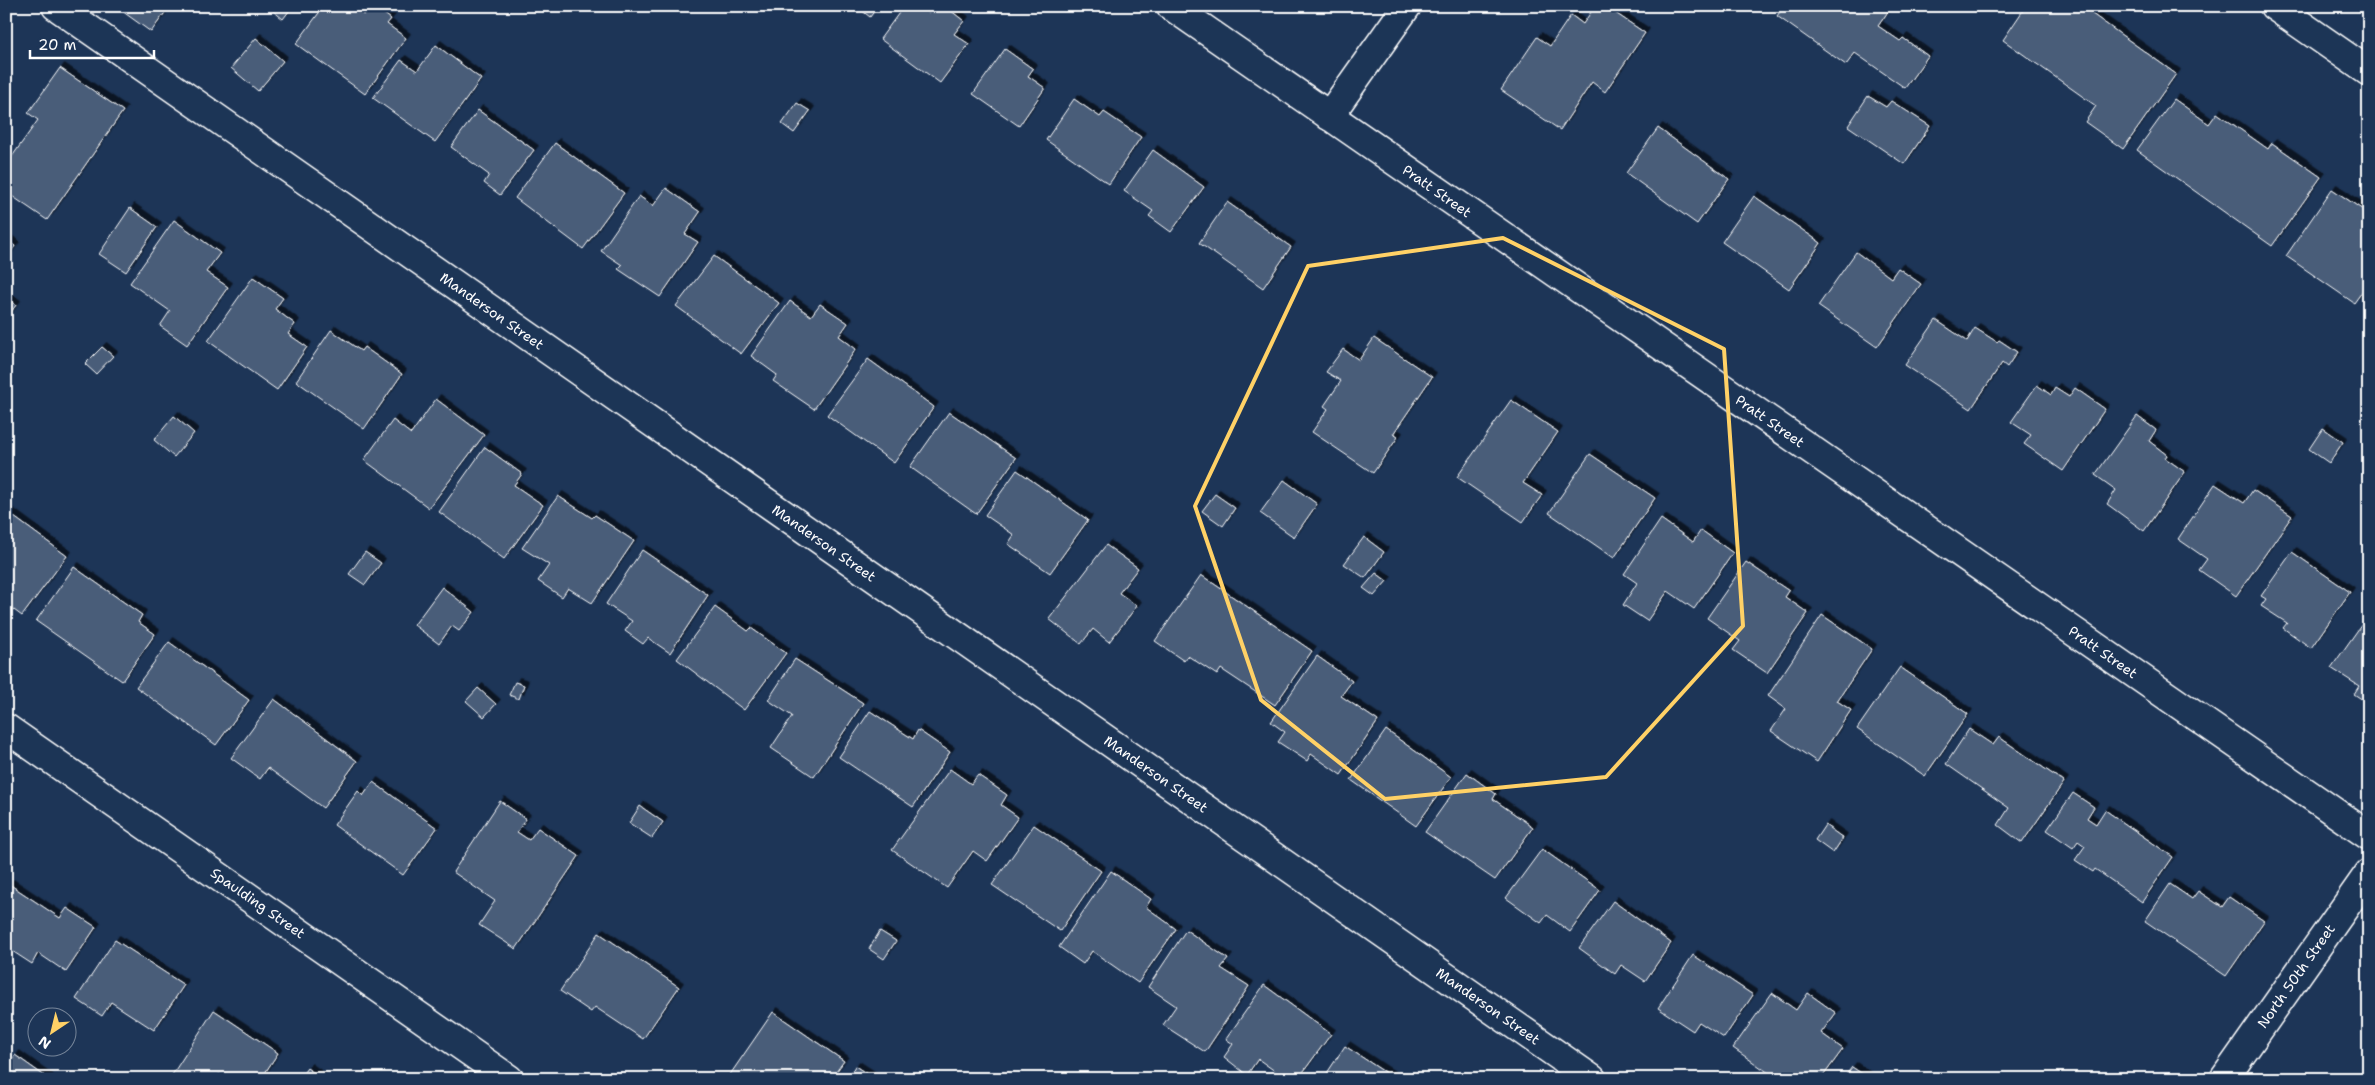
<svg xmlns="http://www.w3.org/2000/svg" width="2375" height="1085" font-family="'Shantell Sans',sans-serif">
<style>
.building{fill:#4a5d79;stroke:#fff;filter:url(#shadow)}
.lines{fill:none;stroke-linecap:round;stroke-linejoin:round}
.minor-casing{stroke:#fff;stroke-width:31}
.minor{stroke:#1d3557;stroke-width:28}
.marked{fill:none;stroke:#ffd166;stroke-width:4;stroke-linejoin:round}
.labels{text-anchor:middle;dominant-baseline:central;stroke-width:4;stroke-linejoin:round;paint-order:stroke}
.street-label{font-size:14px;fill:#fff;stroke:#1d3557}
</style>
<defs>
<filter id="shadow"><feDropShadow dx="4.5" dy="-4.5" stdDeviation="0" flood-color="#0009"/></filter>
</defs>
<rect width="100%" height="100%" fill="#1d3557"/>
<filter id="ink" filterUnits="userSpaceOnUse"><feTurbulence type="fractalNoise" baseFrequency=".02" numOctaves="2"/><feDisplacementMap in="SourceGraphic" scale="10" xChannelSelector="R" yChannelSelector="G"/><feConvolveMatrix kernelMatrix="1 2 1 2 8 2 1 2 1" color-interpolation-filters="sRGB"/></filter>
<g filter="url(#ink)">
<g class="building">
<polygon points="115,6 167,6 169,7 151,32"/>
<polygon points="267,6 293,6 283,19"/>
<polygon points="324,6 353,6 364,15 371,6 374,6 391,19 387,24 406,38 365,94 296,44"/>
<polygon points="856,6 878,6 870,17"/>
<polygon points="904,6 919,6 929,13 934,6 945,6 964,21 954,34 969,44 940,83 880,39"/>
<polygon points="1595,6 1605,6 1645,33 1605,92 1592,82 1560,130 1501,90 1537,37 1550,46 1571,15 1583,24"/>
<polygon points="1784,6 1892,6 1878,26 1900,41 1903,38 1928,56 1905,88 1855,53 1846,65 1777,16"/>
<polygon points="2026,6 2081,6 2176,74 2123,149 2085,122 2096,106 2003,40"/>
<polygon points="256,38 283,61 258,91 231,68"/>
<polygon points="436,45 481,79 435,142 373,98 401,60 417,71"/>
<polygon points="1005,49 1033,69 1028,76 1045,88 1019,126 973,94"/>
<polygon points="60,68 123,111 47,220 6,192 6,165 38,120 28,113"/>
<polygon points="1868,96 1886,107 1891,101 1930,126 1904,164 1848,126"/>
<polygon points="1074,99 1100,117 1104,112 1141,137 1109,184 1046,140"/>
<polygon points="2174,99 2209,124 2217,113 2268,149 2272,143 2321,177 2272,246 2137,150"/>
<polygon points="797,103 810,111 794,133 782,124"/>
<polygon points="478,110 534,150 500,195 484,183 489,175 451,147"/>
<polygon points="1658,128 1729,179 1697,224 1626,173"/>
<polygon points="555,143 624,193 583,249 515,198"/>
<polygon points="1153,150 1204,187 1171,232 1149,216 1153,211 1124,191"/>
<polygon points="666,188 700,212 685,234 698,242 660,297 618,269 622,265 601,251 639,196 653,206"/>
<polygon points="2332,189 2369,214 2369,282 2354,303 2286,256"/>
<polygon points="1754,196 1821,243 1789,289 1722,242"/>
<polygon points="1227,202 1291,247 1263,288 1199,243"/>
<polygon points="130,208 157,227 126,272 99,254"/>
<polygon points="174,220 220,253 206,272 228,287 187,345 160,326 170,311 130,283"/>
<polygon points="6,239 15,246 6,259"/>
<polygon points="1856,252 1891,278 1898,268 1921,284 1877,347 1818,306"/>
<polygon points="714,256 779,303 741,354 676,306"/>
<polygon points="253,277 283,298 275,309 295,324 288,334 307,347 277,390 208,341"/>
<polygon points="6,298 16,305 6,319"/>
<polygon points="790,301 811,316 820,304 848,323 839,336 856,349 814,409 773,381 777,375 751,356"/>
<polygon points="1936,320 1967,341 1975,328 1997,342 1999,340 2017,352 2007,367 2002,363 1971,409 1905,365"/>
<polygon points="331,330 361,351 364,347 402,374 364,429 296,381"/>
<polygon points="1374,338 1432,377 1393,434 1398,437 1373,473 1312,432 1328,409 1324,406 1341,381 1326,372 1343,349 1359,360"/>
<polygon points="102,347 113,356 96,374 85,364"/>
<polygon points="868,359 934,407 894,463 827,415"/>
<polygon points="2037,385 2051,395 2055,388 2069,397 2075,388 2105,409 2063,471 2024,444 2031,435 2011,422"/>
<polygon points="436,399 484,435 429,508 364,460 393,420 411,434"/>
<polygon points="1511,400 1558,432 1523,483 1542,495 1523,522 1457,477"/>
<polygon points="949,412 1016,458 976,514 910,467"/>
<polygon points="174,416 194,433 174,457 154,440"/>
<polygon points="2137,416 2156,430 2149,441 2167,455 2165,458 2185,472 2144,531 2107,504 2116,490 2095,475"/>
<polygon points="2323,428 2343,442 2329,463 2309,449"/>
<polygon points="485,447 522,474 514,485 543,505 504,559 439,512"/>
<polygon points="1590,454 1655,498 1614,558 1549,513"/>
<polygon points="1017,470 1088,520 1050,573 1008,544 1014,535 985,515"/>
<polygon points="1284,480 1317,504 1294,537 1260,513"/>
<polygon points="2215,484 2244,503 2253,490 2292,516 2236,596 2199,570 2207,559 2178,539"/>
<polygon points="1215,494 1235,508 1223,526 1202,511"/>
<polygon points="558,496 592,518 595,515 634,541 592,603 568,588 562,597 538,581 549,565 522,548"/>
<polygon points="6,511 67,556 22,616 6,604"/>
<polygon points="1661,519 1693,542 1701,530 1733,553 1694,609 1668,591 1647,621 1623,605 1637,583 1624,574"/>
<polygon points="1364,537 1384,552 1365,578 1344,564"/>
<polygon points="1106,545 1138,568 1119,593 1137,606 1109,642 1093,629 1081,644 1049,619"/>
<polygon points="642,550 708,595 670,653 648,638 643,644 625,631 632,621 606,604"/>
<polygon points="365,552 381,563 365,585 349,574"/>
<polygon points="2292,552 2350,592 2311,648 2283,628 2287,623 2261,606 2266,599 2261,596"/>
<polygon points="1746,562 1789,591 1785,597 1808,613 1767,673 1733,650 1740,641 1707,618"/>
<polygon points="74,567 142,615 138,622 155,634 122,681 36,621"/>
<polygon points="1376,573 1387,581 1374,596 1363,588"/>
<polygon points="1201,575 1312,651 1275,705 1221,669 1217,675 1188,656 1184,661 1155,641"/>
<polygon points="442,587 474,612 459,631 452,626 439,644 414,625"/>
<polygon points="715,607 748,631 751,628 786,653 744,710 677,659"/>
<polygon points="2369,614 2369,704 2354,694 2359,686 2331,668"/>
<polygon points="1822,615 1872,649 1837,701 1851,710 1817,762 1771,731 1786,709 1768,696"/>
<polygon points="169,642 249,700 216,745 136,687"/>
<polygon points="1317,656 1352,681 1341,696 1378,721 1341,775 1311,754 1307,761 1278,742 1285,732 1271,722"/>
<polygon points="795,659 863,703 814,777 771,748 792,716 768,700"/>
<polygon points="1900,667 1968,714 1925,776 1857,729"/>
<polygon points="515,682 524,685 519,699 509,695"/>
<polygon points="478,688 496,704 484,717 466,701"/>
<polygon points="274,699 357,761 323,808 268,768 260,779 231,758"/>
<polygon points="870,711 913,739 918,730 950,752 913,807 839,757"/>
<polygon points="1969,729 1993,745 1999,737 2064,782 2022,843 1998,825 2009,808 1946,764"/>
<polygon points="1386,730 1451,777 1416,826 1351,780"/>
<polygon points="950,769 971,784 978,775 1007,795 1001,805 1018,817 987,861 973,851 947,888 892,850"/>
<polygon points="1467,773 1496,794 1493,799 1533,827 1495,880 1425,832"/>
<polygon points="373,782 437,828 403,875 334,825 358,791 363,796"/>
<polygon points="2073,793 2094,807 2087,818 2096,824 2105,810 2173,857 2142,902 2095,869 2093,872 2075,860 2085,846 2078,841 2073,848 2047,830"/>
<polygon points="500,801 526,819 517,832 529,840 538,828 579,856 516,949 479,925 495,901 453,872"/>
<polygon points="640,806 663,822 652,838 629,823"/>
<polygon points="1034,825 1101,871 1060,931 992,885"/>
<polygon points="1825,825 1843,838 1833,853 1815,840"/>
<polygon points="1542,849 1600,890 1570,932 1547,915 1541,923 1506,898"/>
<polygon points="1111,871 1151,899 1146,907 1176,929 1138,983 1092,951 1083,964 1059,947"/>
<polygon points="9,884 60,918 67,908 96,927 66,972 38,953 32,964 6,947 6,887"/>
<polygon points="2170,884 2192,899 2198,891 2222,907 2229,897 2264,921 2226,976 2145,921"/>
<polygon points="1613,901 1671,943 1645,981 1621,965 1615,974 1579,948"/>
<polygon points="1186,930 1228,959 1221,968 1249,986 1205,1052 1163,1025 1176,1006 1148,987"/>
<polygon points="880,931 896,941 884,959 869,949"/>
<polygon points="599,933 679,987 643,1039 595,1007 591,1012 560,991"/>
<polygon points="115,940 184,985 154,1030 111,1002 102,1016 76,999"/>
<polygon points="1693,955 1753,995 1724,1038 1699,1022 1693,1031 1658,1008"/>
<polygon points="1264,985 1331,1034 1298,1079 1286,1079 1258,1059 1247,1075 1224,1057 1233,1044 1226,1039"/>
<polygon points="1772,993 1796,1010 1808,993 1836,1013 1821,1033 1843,1049 1821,1079 1785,1079 1779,1074 1776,1078 1733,1048"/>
<polygon points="214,1010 278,1053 261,1079 226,1079 219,1074 217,1079 178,1079 172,1075"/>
<polygon points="773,1012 844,1061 831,1079 727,1079"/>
<polygon points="1345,1046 1395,1079 1323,1079"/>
<polygon points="15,1055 49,1079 6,1079 6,1068"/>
<polygon points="855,1066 875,1079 847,1079"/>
<polygon points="1852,1067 1870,1079 1843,1079"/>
<polygon points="307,1068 322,1079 299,1079"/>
</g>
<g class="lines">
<defs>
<g id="minor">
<polyline points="56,6 1592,1079"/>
<polyline points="1171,6 2369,836"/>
<polyline points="2274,6 2369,72"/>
<polyline points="1329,116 1407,6"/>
<polyline points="6,728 509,1079"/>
<polyline points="2224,1079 2369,873"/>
</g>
</defs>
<use href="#minor" class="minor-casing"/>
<use href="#minor" class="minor"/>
</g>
</g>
<path class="marked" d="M1503,238L1724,349L1743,626L1606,777L1385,799L1261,700L1195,506L1308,266Z"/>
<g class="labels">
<g class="street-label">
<text transform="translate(1437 191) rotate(35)">Pratt Street</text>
<text transform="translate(492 311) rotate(35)">Manderson Street</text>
<text transform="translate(1770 421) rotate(35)">Pratt Street</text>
<text transform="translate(824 543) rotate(35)">Manderson Street</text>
<text transform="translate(2103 652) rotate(35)">Pratt Street</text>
<text transform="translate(1156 774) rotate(35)">Manderson Street</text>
<text transform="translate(258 903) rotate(35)">Spaulding Street</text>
<text transform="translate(2296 976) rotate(-55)">North 50th Street</text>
<text transform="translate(1488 1006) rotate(35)">Manderson Street</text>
</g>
</g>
<rect width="2375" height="1085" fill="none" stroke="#1d3557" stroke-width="25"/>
<rect x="12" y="12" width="2350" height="1060" fill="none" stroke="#fff" stroke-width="2" filter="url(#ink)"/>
<g transform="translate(52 1032) rotate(215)"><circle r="24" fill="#1d3557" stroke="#77869a"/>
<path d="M0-4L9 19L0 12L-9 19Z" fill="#ffd166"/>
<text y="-8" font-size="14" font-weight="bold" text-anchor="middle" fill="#ffffff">N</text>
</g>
<path d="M30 50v8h124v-8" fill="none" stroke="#ffffff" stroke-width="2.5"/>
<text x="38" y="50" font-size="15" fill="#ffffff" stroke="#1d3557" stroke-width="4" paint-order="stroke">20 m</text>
</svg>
